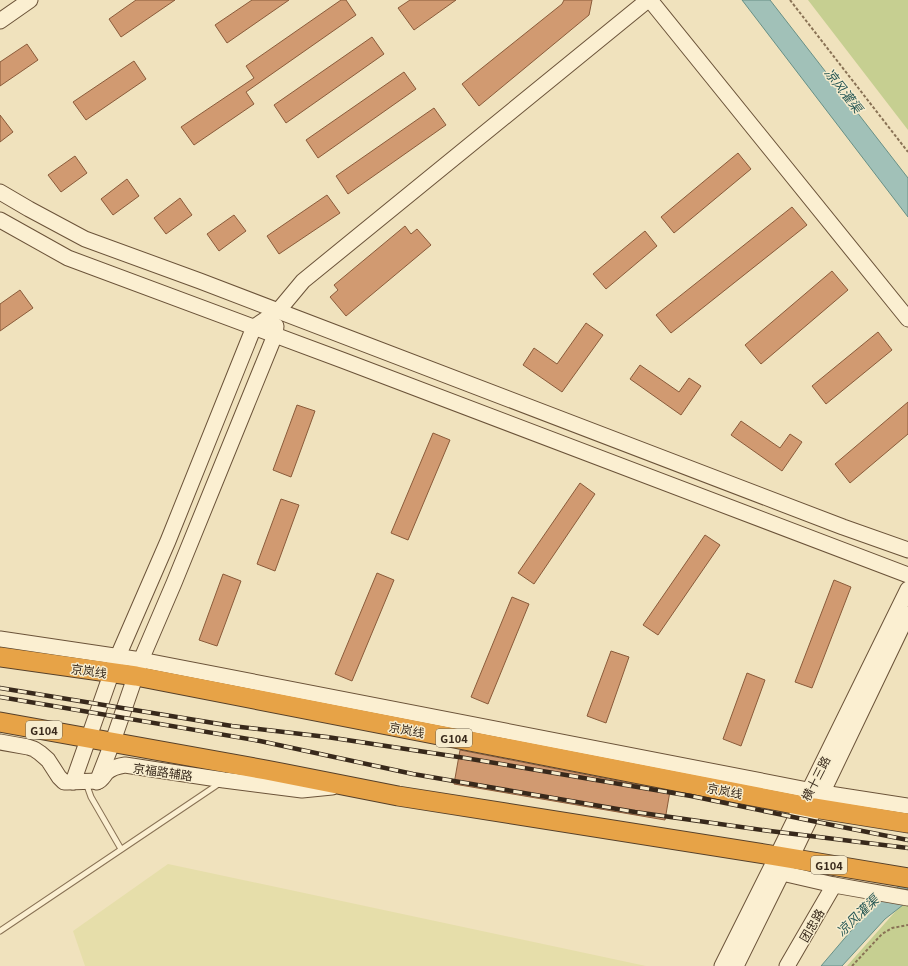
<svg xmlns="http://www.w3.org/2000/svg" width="908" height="966" font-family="Georgia,'Noto Sans SC',serif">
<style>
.farmland{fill:#e6deaa}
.green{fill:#c6cf91}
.water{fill:#a1c1b8;stroke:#689086}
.building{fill:#d19a71;stroke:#8a5b3a}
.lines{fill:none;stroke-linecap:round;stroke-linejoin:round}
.lane-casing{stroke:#897255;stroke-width:7}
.secondary-casing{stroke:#6b5339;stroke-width:17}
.highway-casing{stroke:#56402a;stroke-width:21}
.path{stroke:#897255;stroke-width:2;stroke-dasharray:3 2;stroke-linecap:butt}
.lane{stroke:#fbefd1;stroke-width:5}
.secondary{stroke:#fbefd1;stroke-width:15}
.highway{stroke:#e7a347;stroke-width:19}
.rail-casing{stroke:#38291b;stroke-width:4.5}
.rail{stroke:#f7eccd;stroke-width:3;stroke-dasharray:9;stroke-linecap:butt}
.labels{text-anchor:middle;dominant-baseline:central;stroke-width:3;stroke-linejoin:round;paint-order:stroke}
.shield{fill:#f7eccd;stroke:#716450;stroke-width:1}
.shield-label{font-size:11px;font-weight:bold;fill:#38291b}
.street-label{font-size:12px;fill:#38291b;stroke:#f7eccd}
.water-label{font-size:13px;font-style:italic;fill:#295956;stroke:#f7eccd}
</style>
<rect width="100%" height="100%" fill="#f0e2bd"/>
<polygon class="farmland" points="168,864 646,966 85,966 73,931"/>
<g class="green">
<polygon points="808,0 908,0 908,130"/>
<polygon points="902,904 908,905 908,966 847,966"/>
</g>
<g class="water">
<polygon points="742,0 770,0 908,178 908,217"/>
<polygon points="908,879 908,901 885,919 842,966 821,966 867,912"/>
</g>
<g class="building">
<polygon points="136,0 175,0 121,37 109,19"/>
<polygon points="252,0 289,0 227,43 215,25"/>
<polygon points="341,0 346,0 356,15 246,92 254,104 194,145 181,127 254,78 246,66"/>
<polygon points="410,0 456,0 414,30 398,8"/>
<polygon points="564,0 592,0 589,15 479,106 462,84 562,4"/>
<polygon points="372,37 384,54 286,123 274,105"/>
<polygon points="27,44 38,60 0,86 0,62"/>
<polygon points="134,61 146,79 86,120 73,102"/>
<polygon points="404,72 416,89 318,158 306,140"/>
<polygon points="434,108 446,125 348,194 336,176"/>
<polygon points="0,115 13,132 0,142"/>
<polygon points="738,153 751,169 674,233 661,217"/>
<polygon points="75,156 87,173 61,192 48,175"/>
<polygon points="127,179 139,196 113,215 101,199"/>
<polygon points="327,195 340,213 279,254 267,236"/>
<polygon points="180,198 192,215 166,234 154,218"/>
<polygon points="792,207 807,225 671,333 656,315"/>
<polygon points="234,215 246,231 219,251 207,234"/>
<polygon points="405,226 411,234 417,229 431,245 346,316 330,297 338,290 334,285"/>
<polygon points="645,231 657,246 606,289 593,274"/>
<polygon points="832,271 848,290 761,364 745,345"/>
<polygon points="20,290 33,308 0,331 0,304"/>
<polygon points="586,323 603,335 562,392 523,365 534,348 557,364"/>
<polygon points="878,332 892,350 826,404 812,386"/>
<polygon points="640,365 679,392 689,378 701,386 681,415 630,379"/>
<polygon points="908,402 908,434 850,483 835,464"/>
<polygon points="297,405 315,411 291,477 273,470"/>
<polygon points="741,421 780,448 790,434 802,442 782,471 731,435"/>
<polygon points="433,433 450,440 408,540 391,533"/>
<polygon points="580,483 595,494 534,584 518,573"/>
<polygon points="281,499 299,505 275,571 257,564"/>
<polygon points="705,535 720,545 658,635 643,625"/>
<polygon points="377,573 394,580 352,681 335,674"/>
<polygon points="223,574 241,581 217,646 199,640"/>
<polygon points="834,580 851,587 812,688 795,682"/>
<polygon points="512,597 529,604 488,704 471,697"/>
<polygon points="611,651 629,657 606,723 587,716"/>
<polygon points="747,673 765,680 741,746 723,739"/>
<polygon points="460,750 670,791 665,820 454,784"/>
</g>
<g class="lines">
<defs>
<g id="lane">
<polyline points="86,783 91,797 121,849"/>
<polyline points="0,931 220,783"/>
</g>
<g id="secondary">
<polyline points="650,0 908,319"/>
<polyline points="0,21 30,0"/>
<polyline points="0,192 29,209 85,239 200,281 843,527 908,550"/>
<polyline points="0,220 68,258 342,360 908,575"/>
<polyline points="0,639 141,660 823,793 908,806"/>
<path d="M0,742L28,747L34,749L40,753L48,760L59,777L64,782H67L99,781C102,779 104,776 106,773C111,768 118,766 125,765L224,780L302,790L332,787"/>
<polyline points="73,782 115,663 168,541 254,327 278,311 303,281 648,0"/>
<polyline points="97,782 113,741 141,660 174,583 275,335 276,326"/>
<polyline points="780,865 782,873 834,885 908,898"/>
<polyline points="722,966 777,856 908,589"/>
<polyline points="736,966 782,873 791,858 908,614"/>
<polyline points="787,966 834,885"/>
</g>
<g id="highway">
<polyline points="0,657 136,676 814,808 908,823"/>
<polyline points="0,722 266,770 398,796 777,856 908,878"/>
</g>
</defs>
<use href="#lane" class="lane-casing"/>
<use href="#secondary" class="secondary-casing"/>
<use href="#highway" class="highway-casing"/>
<g class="path">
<polyline points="790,0 908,152"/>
<polyline points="852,966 882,934 892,928 908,925"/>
</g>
<use href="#lane" class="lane"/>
<use href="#secondary" class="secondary"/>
<use href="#highway" class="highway"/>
<defs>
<g id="rail">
<polyline points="0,688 232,726 327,737 465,758 691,796 832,825 908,840"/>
<polyline points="0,697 260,741 413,774 635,812 770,831 908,848"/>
</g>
</defs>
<use href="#rail" class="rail-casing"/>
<use href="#rail" class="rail"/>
</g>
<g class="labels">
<g class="shield">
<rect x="26" y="721" width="36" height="18" rx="3"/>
<rect x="436" y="729" width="36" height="18" rx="3"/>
<rect x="811" y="856" width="36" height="18" rx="3"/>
</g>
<g class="shield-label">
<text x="44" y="730">G104</text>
<text x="454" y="738">G104</text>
<text x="829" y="865">G104</text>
</g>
<g class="street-label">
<text transform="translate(89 670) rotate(8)">京岚线</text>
<text transform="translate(407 729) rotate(11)">京岚线</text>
<text transform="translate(163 771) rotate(8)">京福路辅路</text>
<text transform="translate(815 778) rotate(-63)">横十三路</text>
<text transform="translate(725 790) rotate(11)">京岚线</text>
<text transform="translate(811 925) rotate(-60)">团忠路</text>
</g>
<g class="water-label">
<text transform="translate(844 90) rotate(52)">凉风灌渠</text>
<text transform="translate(857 915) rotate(-44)">凉风灌渠</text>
</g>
</g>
</svg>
